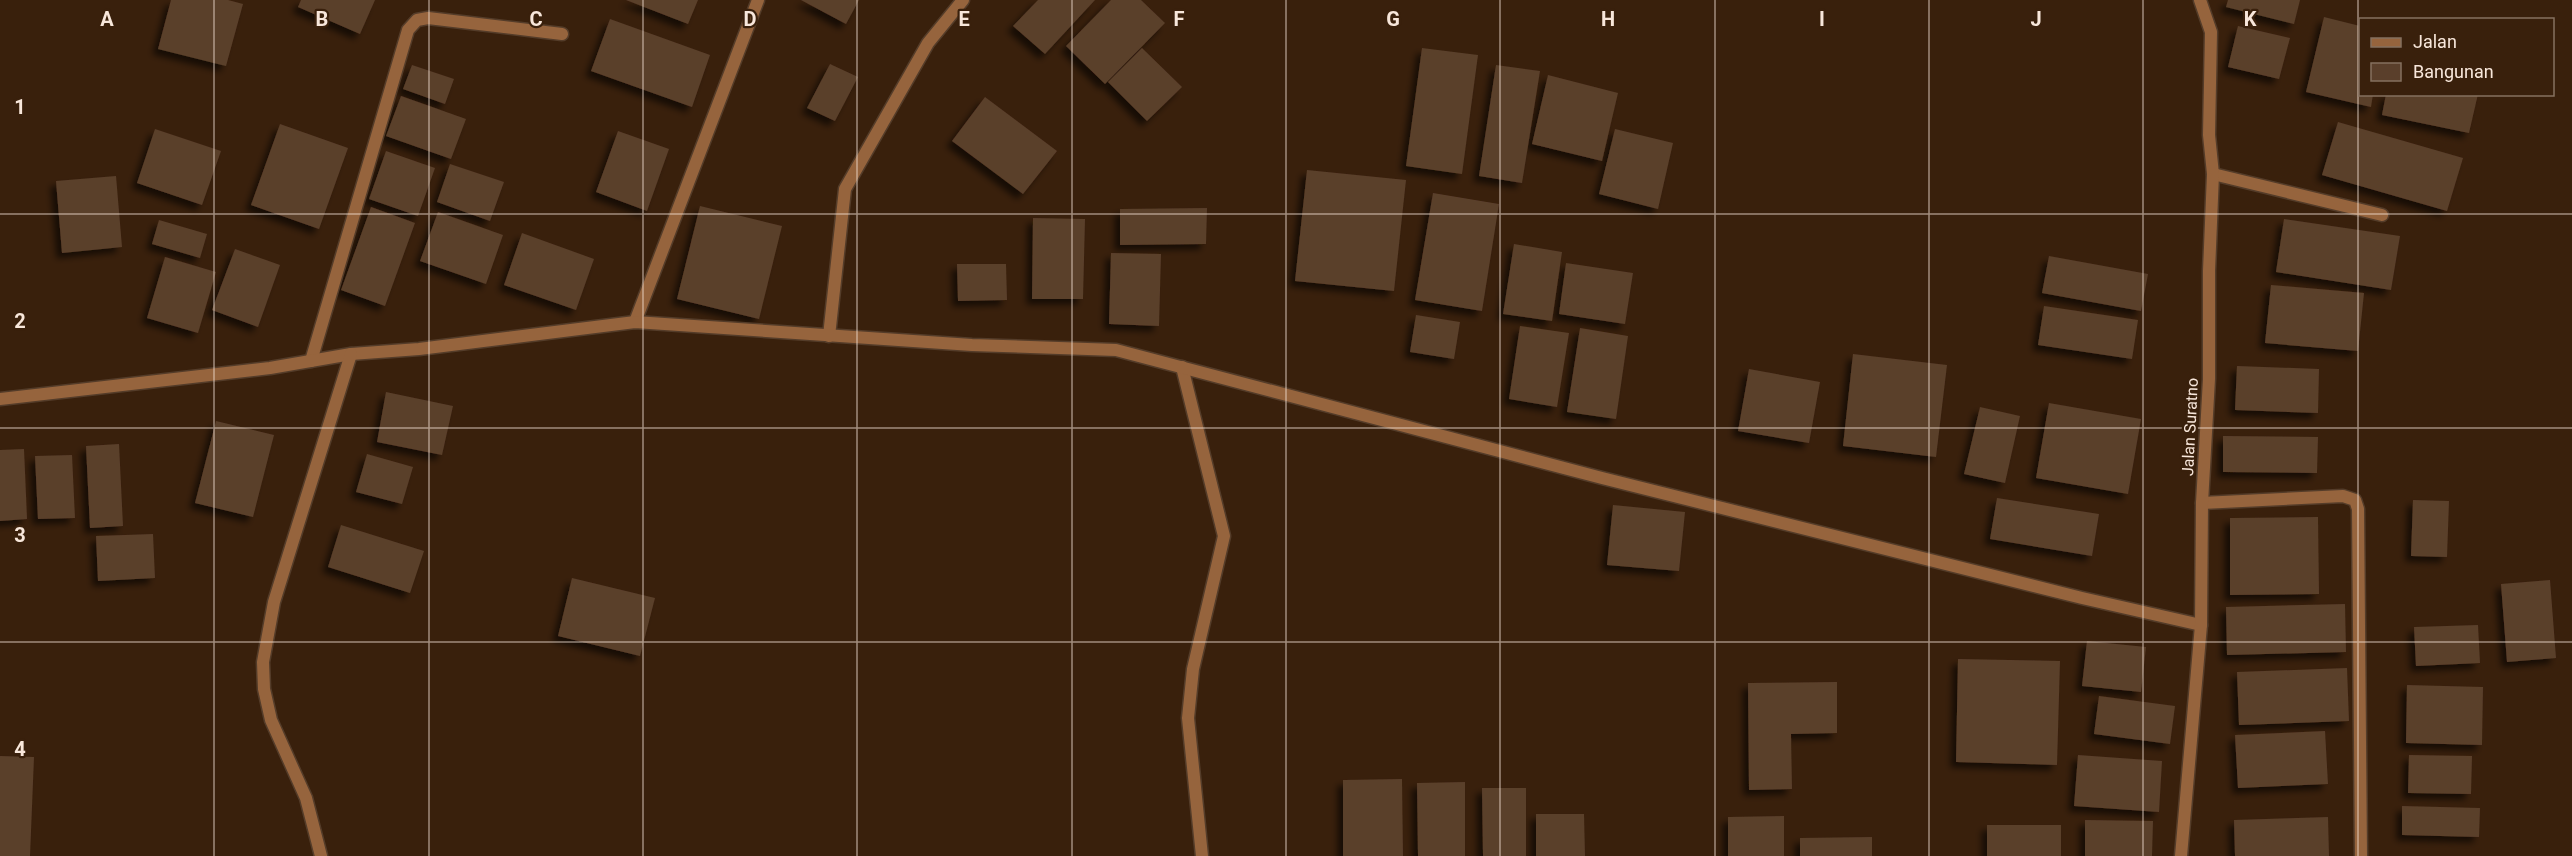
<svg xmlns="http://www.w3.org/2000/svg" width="2572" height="856" font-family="Roboto,sans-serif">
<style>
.building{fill:#5a3f2b;filter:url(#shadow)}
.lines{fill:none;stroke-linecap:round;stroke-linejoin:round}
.minor-casing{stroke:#543c29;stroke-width:15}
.minor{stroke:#96643d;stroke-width:12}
.grid{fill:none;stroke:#f8e7db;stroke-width:1.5;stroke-opacity:0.55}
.labels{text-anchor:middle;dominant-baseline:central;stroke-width:4.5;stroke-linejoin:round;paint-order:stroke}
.street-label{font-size:16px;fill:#f8e7db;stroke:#39200c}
.grid-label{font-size:20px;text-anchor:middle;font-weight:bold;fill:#f8e7db;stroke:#39200c;stroke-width:4.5;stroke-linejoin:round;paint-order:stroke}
</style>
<defs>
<filter id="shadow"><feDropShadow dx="-5.5" dy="5.5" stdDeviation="3" flood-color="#0009"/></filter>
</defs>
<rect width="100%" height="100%" fill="#39200c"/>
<g class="building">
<polygon points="171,0 228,0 243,4 226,66 158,49"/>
<polygon points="301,0 375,0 360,34 298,7"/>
<polygon points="626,0 698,0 688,24"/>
<polygon points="801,0 859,0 846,24"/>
<polygon points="1038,0 1095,0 1045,54 1013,26"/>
<polygon points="1111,0 1141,0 1165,23 1105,84 1066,46"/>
<polygon points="2228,0 2300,0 2294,24 2226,7"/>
<polygon points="2324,17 2360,26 2360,94 2373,94 2371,107 2306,92"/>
<polygon points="610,19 710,55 692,107 591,71"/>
<polygon points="2238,26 2290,38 2279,79 2228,67"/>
<polygon points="1142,48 1182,87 1147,121 1108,82"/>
<polygon points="1422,48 1478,55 1462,174 1406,166"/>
<polygon points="830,64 858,77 835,121 807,108"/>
<polygon points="412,65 454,79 445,104 403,89"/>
<polygon points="1496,65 1540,71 1522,183 1479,176"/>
<polygon points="1548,75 1618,93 1602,161 1532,144"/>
<polygon points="2386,94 2478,94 2469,133 2382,115"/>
<polygon points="401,96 466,119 451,159 386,136"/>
<polygon points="985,97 1057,151 1023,194 952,141"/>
<polygon points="2338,122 2463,158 2447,211 2322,175"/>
<polygon points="280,124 348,148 319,229 251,205"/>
<polygon points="155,129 221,151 202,205 137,183"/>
<polygon points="1615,129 1673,143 1658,209 1599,194"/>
<polygon points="618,131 669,149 647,211 596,192"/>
<polygon points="386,151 435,168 418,216 369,199"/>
<polygon points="450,164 504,182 490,221 437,202"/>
<polygon points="1307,170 1406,180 1394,291 1295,281"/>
<polygon points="116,176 122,247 62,253 56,181"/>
<polygon points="1433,193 1499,204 1482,311 1415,300"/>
<polygon points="700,206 782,226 759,319 677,299"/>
<polygon points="371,207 415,223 385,306 341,290"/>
<polygon points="1207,208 1206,244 1120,245 1120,209"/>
<polygon points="438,212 503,235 486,284 420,261"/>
<polygon points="1033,218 1085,219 1083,299 1032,299"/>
<polygon points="2284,219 2400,236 2391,290 2276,272"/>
<polygon points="159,220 207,234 200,258 152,244"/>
<polygon points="522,233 594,259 576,310 504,285"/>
<polygon points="1514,244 1562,252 1552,321 1503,314"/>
<polygon points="235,249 280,265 258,327 212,310"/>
<polygon points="1111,253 1161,254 1159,326 1109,324"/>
<polygon points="2049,256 2148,274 2141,311 2042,293"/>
<polygon points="165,257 216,272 198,333 147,318"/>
<polygon points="1566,263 1633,273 1625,324 1559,314"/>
<polygon points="957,264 1006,264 1007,300 958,301"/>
<polygon points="2271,285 2364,293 2358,351 2265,343"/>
<polygon points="2044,306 2138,320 2132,359 2038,345"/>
<polygon points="1416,315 1460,322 1454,359 1410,352"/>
<polygon points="1520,326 1569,333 1557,407 1509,399"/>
<polygon points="1580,328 1628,336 1616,419 1567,412"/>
<polygon points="1853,354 1947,365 1936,457 1843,446"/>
<polygon points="2237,366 2319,369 2318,413 2235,410"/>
<polygon points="1749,369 1820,382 1809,443 1738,431"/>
<polygon points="386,392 453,406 442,455 377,442"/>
<polygon points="2049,403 2141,419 2128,494 2036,478"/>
<polygon points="1980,407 2020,416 2005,483 1964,474"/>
<polygon points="216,421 274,435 253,517 195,503"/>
<polygon points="2223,436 2318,437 2317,473 2223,472"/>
<polygon points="119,444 123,526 90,528 86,446"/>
<polygon points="24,449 27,519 0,521 0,450"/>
<polygon points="367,454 413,467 402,504 356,492"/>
<polygon points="72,455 75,518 38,519 35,456"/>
<polygon points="1997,498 2099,514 2092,556 1990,539"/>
<polygon points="2413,500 2449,501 2447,557 2411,556"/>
<polygon points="1613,505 1685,512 1679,571 1607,565"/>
<polygon points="2318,517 2319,594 2230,595 2230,518"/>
<polygon points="341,525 424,551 410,593 328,567"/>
<polygon points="153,534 155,578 98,581 96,536"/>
<polygon points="572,578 655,598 640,656 558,636"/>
<polygon points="2550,580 2556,658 2507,662 2501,584"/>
<polygon points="2345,604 2346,652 2227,655 2226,607"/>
<polygon points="2478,625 2480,663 2416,666 2414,627"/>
<polygon points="2087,641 2146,647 2141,692 2082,686"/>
<polygon points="1958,659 2060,661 2057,765 1956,762"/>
<polygon points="2347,668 2349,721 2239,725 2237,672"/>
<polygon points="1837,682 1837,733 1791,734 1792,789 1749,790 1748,683"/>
<polygon points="2407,685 2483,687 2482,745 2406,743"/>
<polygon points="2099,696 2175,706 2170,744 2094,734"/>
<polygon points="2325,731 2328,784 2238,788 2235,735"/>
<polygon points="2078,755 2162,761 2159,812 2074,806"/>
<polygon points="2409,755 2472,756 2471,794 2408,793"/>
<polygon points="0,756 34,757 30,856 0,856"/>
<polygon points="1402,779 1403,856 1343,856 1343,780"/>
<polygon points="1465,782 1465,856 1418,856 1417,783"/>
<polygon points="1482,788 1526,788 1526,856 1483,856"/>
<polygon points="2402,806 2480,808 2479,837 2402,835"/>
<polygon points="1536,814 1584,814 1585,856 1536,856"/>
<polygon points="1784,816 1784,856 1728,856 1728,817"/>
<polygon points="2328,817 2329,856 2235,856 2234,820"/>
<polygon points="2085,820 2153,821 2152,856 2085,856"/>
<rect x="1987" y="825" width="74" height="31"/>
<polygon points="1872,837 1872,856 1800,856 1800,838"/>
</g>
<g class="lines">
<defs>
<g id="minor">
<polyline points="2213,174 2382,215"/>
<polyline points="635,322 758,0"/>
<polyline points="829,336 845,189 928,43 963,0"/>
<polyline points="311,361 408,30 417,20 428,18 562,34"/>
<polyline points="1182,367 1224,536 1193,669 1188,718 1202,856"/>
<polyline points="0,399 270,368 351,354 419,349 635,322 972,345 1116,350 1602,478 2082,598 2201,625"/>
<polyline points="2202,503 2343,496 2355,500 2358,509 2361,856"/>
<polyline points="321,856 306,798 271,720 264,689 263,662 274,602 351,354"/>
<polyline points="2181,856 2201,625 2202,503 2209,379 2209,271 2213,174 2209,135 2211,32 2200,0"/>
</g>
</defs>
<use href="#minor" class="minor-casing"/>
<use href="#minor" class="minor"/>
</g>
<path class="grid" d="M214,0V856M429,0V856M643,0V856M857,0V856M1072,0V856M1286,0V856M1500,0V856M1715,0V856M1929,0V856M2143,0V856M2358,0V856M0,214H2572M0,428H2572M0,642H2572"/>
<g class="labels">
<g class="street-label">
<text transform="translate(2190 427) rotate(-87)">Jalan Suratno</text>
</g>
</g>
<g class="grid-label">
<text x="107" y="26">A</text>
<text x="322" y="26">B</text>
<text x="536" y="26">C</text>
<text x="750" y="26">D</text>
<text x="964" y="26">E</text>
<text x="1179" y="26">F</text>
<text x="1393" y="26">G</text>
<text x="1608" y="26">H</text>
<text x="1822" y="26">I</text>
<text x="2036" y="26">J</text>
<text x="2250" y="26">K</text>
<text x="20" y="114">1</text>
<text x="20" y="328">2</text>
<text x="20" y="542">3</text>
<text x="20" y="756">4</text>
</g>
<rect x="2359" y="18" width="195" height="78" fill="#39200c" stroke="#85705f" stroke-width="1.5"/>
<rect x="2371" y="38" width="30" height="9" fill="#96643d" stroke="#85705f" stroke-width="1.5"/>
<text x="2413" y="48" font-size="18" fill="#f8e7db">Jalan</text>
<rect x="2371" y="63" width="30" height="18" fill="#5a3f2b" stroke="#85705f" stroke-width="1.5"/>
<text x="2413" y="78" font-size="18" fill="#f8e7db">Bangunan</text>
</svg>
